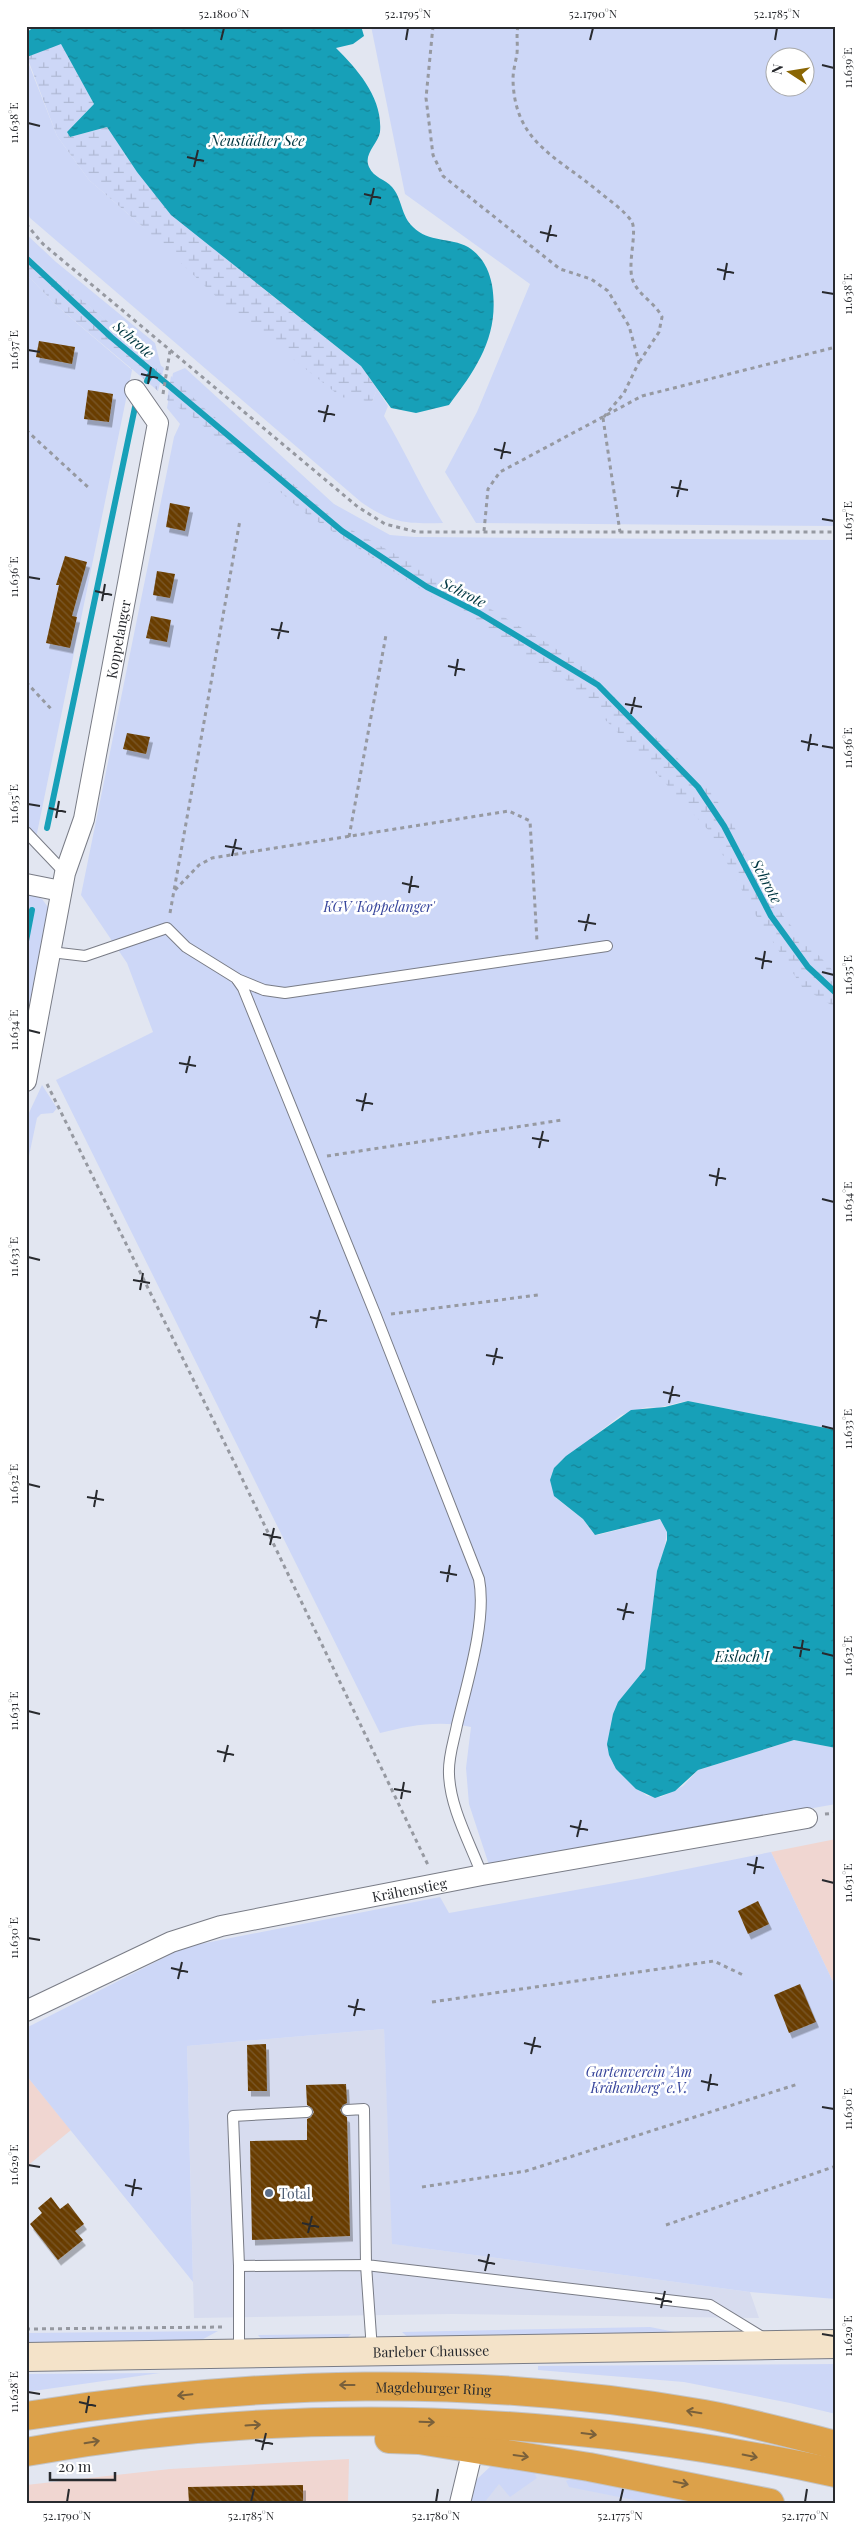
<svg xmlns="http://www.w3.org/2000/svg" width="862" height="2529" font-family="'Playfair Display',serif">
<style>
.built{fill:#d7dcef}
.industrial{fill:#f0d6d1}
.green{fill:#cdd7f7;fill-rule:evenodd}
.wetland{fill:url(#wetland-marsh)}
.water{fill:url(#water-ripples)}
.lines{fill:none;stroke-linecap:round;stroke-linejoin:round}
.stream{stroke:#17a0b8;stroke-width:6}
.building{fill:url(#building-back-hatch);filter:url(#shadow)}
.lane-casing{stroke:#797c86;stroke-width:12}
.street-casing{stroke:#797c86;stroke-width:22}
.secondary-casing{stroke:#797c86;stroke-width:30}
.highway-casing{stroke:#c3c3c4;stroke-width:30}
.path{stroke:#9699a1;stroke-width:3;stroke-dasharray:4 4;stroke-linecap:butt}
.lane{stroke:#fff;stroke-width:10}
.street{stroke:#fff;stroke-width:20}
.secondary{stroke:#f4e3c9;stroke-width:28}
.highway{stroke:#dca14a;stroke-width:28}
.oneway{stroke:#79603b}
.ticks{fill:none;stroke:#282a2e;stroke-width:2}
.service-dot{fill:#5c6f8a;stroke:#fff;stroke-width:2}
.labels{text-anchor:middle;dominant-baseline:central;stroke-width:5;stroke-linejoin:round;paint-order:stroke}
.street-label{font-size:14px;fill:#282a2e;stroke:#fff}
.park-label{font-size:14px;font-style:italic;fill:#36449b;stroke:#fff}
.service-label{font-size:14px;fill:#4e5e75;stroke:#fff;text-anchor:start}
.water-label{font-size:15px;font-style:italic;fill:#003741;stroke:#fff}
.neatline{fill:none;stroke:#282a2e;stroke-width:2}
.ticks-label{font-size:12px;text-anchor:middle;fill:#282a2e}
</style>
<defs>
<pattern id="wetland-marsh" width="20" height="14" patternUnits="userSpaceOnUse" patternTransform="scale(1.25)"><rect width="20" height="14" fill="#cdd7f7"/><path d="M1 5h8M5 5V1M11 12h8M15 12V8" fill="none" stroke="#b0b9d4"/></pattern>
<pattern id="water-ripples" width="26" height="14" patternUnits="userSpaceOnUse" patternTransform="scale(1.25)"><rect width="26" height="14" fill="#17a0b8"/><path d="M2 4q2-2 4 0t4 0M15 11q2-2 4 0t4 0" fill="none" stroke="#158396"/></pattern>
<pattern id="building-back-hatch" width="6" height="6" patternUnits="userSpaceOnUse" patternTransform="scale(1.25)"><rect width="6" height="6" fill="#693e03"/><path d="M-1 5l2 2M0 0l6 6M5-1l2 2" fill="none" stroke="#7a5829"/></pattern>
<filter id="shadow"><feDropShadow dx="3" dy="5.5" stdDeviation="0" flood-color="#0004"/></filter>
</defs>
<rect width="100%" height="100%" fill="#e2e6f1"/>
<g class="built">
<polygon points="384,2029 393,2244 750,2292 759,2318 453,2314 194,2318 187,2046"/>
<polygon points="504,2466 708,2503 469,2503"/>
</g>
<g class="industrial">
<polygon points="836,1839 836,1988 771,1852"/>
<polygon points="26,2075 71,2130 26,2167"/>
<polygon points="349,2459 348,2503 26,2503 26,2485 170,2469"/>
</g>
<g class="green">
<path d="M371,26H836V526L476,523L445,472L477,412L530,284L405,194ZM774,58H804V88H774Z"/>
<path d="M26,57L57,136L89,180L142,226L372,402L377,389L388,406L384,416C405,451 421,488 443,523C406,524 391,523 361,502L30,218L26,210Z"/>
<polygon points="26,234 56,262 155,343 161,366 26,254"/>
<polygon points="26,274 57,306 132,370 36,838 26,827"/>
<path d="M185,368L334,504L390,535L415,537L836,540V1430L688,1401L681,1402L657,1408L647,1407L621,1415L557,1465L556,1498L583,1519L593,1533L598,1535L660,1519L667,1532L645,1669L640,1678L616,1769L647,1796L661,1797L683,1786L698,1770L794,1740L836,1748V1804L489,1865L469,1804L466,1768L471,1727C440,1720 410,1725 380,1733L56,1080L153,1032L127,963L81,895L174,437L180,424L167,408L173,373Z"/>
<polygon points="27,893 42,899 50,910 26,1044"/>
<polygon points="42,1085 57,1108 53,1113 41,1114 37,1118 26,1170 26,1126 28,1115"/>
<polygon points="771,1852 836,1988 836,2299 750,2292 392,2244 384,2029 187,2046 193,2282 26,2075 26,2028 185,1947 440,1897 449,1913 642,1878"/>
<polygon points="650,2327 690,2335 411,2340 402,2332"/>
<polygon points="218,2331 194,2344 26,2346 26,2333"/>
<polygon points="351,2334 344,2341 264,2342 258,2335"/>
<polygon points="836,2364 836,2414 790,2403 684,2382 538,2370 538,2366"/>
<polygon points="160,2373 26,2392 26,2374"/>
<polygon points="492,2465 531,2468 537,2478 510,2497 499,2484 484,2503 467,2503 476,2480"/>
<polygon points="577,2476 680,2496 686,2503 649,2503 569,2487 566,2481"/>
</g>
<g class="wetland">
<polygon points="61,43 94,104 67,132 70,137 107,127 137,172 266,291 361,366 377,389 372,402 341,397 225,305 142,226 89,180 57,136 27,57"/>
<polygon points="26,254 164,368 158,391 57,306 26,274"/>
<polygon points="171,376 203,407 339,523 458,589 578,662 705,785 733,822 745,858 786,920 836,974 836,1008 802,987 755,914 710,832 633,748 564,678 469,621 306,514 194,418 167,400"/>
</g>
<g class="water">
<path d="M35,26H361L364,36L353,44L336,48C358,70 383,98 380,132C378,144 363,154 369,167C374,178 385,179 392,187C402,198 401,216 413,227C429,243 450,237 468,247C482,256 489,269 492,285C500,334 478,367 449,405L416,413L391,408L361,366L171,215L137,172L107,127L70,137L67,132L94,104L61,44L27,57L26,33Z"/>
<polygon points="688,1401 836,1430 836,1748 794,1740 698,1770 675,1791 655,1798 636,1789 616,1769 609,1755 607,1744 613,1714 618,1702 645,1669 657,1571 667,1540 667,1532 660,1519 595,1535 583,1519 554,1496 550,1480 554,1468 566,1456 631,1410 665,1407"/>
</g>
<g class="lines">
<g class="stream">
<polyline points="26,258 111,337 342,531 427,587 479,613 598,685 698,787 724,826 771,916 808,967 836,993"/>
<polyline points="147,381 152,371"/>
<polyline points="47,828 135,407"/>
<polyline points="26,941 32,910"/>
</g>
</g>
<g class="building">
<polygon points="39,341 75,347 72,364 36,357"/>
<polygon points="88,390 113,394 109,422 84,419"/>
<polygon points="170,503 190,507 185,531 166,527"/>
<polygon points="65,556 87,562 72,616 77,617 70,648 46,643 59,585 56,585"/>
<polygon points="157,571 175,574 170,598 153,595"/>
<polygon points="151,616 171,620 167,642 146,638"/>
<polygon points="127,733 150,737 146,754 123,749"/>
<polygon points="758,1901 769,1924 748,1934 738,1911"/>
<polygon points="800,1984 816,2022 789,2033 774,1995"/>
<polygon points="266,2044 267,2091 248,2091 247,2045"/>
<polygon points="346,2084 347,2103 343,2105 340,2110 342,2114 347,2117 350,2236 252,2240 250,2141 307,2140 307,2119 311,2117 314,2112 312,2108 307,2105 306,2085"/>
<polygon points="51,2197 60,2209 68,2203 84,2224 75,2231 83,2240 58,2260 30,2224 42,2213 38,2208"/>
<polygon points="303,2485 303,2503 189,2503 188,2487"/>
</g>
<g class="lines">
<defs>
<g id="lane">
<polyline points="26,832 65,873"/>
<path d="M51,952L85,956L167,928L186,947L236,978L243,988L376,1316L479,1579C487,1620 467,1683 457,1725C454,1741 448,1757 449,1774C450,1808 470,1843 482,1875"/>
<polyline points="237,979 264,990 285,993 607,946"/>
<polyline points="347,2110 364,2109 366,2265 710,2305 764,2338"/>
<polyline points="307,2112 233,2116 239,2266 366,2265 372,2350"/>
<polyline points="239,2353 239,2266"/>
</g>
<g id="street">
<polyline points="26,884 61,891"/>
<path id="s1" d="M26,1081L65,873L84,819L158,423L135,390"/>
<path id="s2" d="M26,2011L171,1942L221,1926L482,1875L807,1818"/>
<polyline points="460,2503 473,2449"/>
</g>
<g id="secondary">
<path id="s3" d="M26,2357L836,2344"/>
</g>
<g id="highway">
<path id="s4" d="M26,2416C253,2380 477,2374 704,2414C748,2422 792,2434 836,2445"/>
<polyline points="389,2439 419,2440 589,2467 770,2503"/>
<path d="M26,2452C295,2403 570,2415 836,2473"/>
</g>
</defs>
<use href="#lane" class="lane-casing"/>
<use href="#street" class="street-casing"/>
<use href="#secondary" class="secondary-casing"/>
<use href="#highway" class="highway-casing"/>
<g class="path">
<polyline points="433,26 426,98 433,155 443,176 560,269 591,279 608,291 629,326 639,362 624,393 603,418"/>
<path d="M518,26C516,36 518,43 517,53C516,61 513,70 513,79C514,142 556,156 598,191C609,200 625,211 632,222C637,233 628,261 632,278C637,295 655,302 662,317L659,332L640,361"/>
<polyline points="26,224 43,244 358,507 385,524 417,532 836,532"/>
<polyline points="163,394 170,351"/>
<polyline points="603,418 620,532"/>
<polyline points="26,430 90,489"/>
<polyline points="484,531 488,489 500,472 642,396 836,347"/>
<polyline points="26,682 53,711"/>
<polyline points="349,837 386,635"/>
<polyline points="175,890 199,865 212,858 509,811 530,821 537,941"/>
<polyline points="170,913 240,520"/>
<polyline points="47,1084 237,1468 428,1865"/>
<polyline points="327,1156 562,1120"/>
<polyline points="391,1314 538,1295"/>
<polyline points="825,1814 836,1813"/>
<polyline points="432,2002 714,1961 743,1975"/>
<polyline points="422,2187 526,2171 798,2084"/>
<polyline points="666,2225 836,2166"/>
<polyline points="26,2329 223,2327"/>
</g>
<use href="#lane" class="lane"/>
<use href="#street" class="street"/>
<use href="#secondary" class="secondary"/>
<use href="#highway" class="highway"/>
</g>
<defs><path id="oneway-shaft" d="M-6 0H5M1.5-3L5.5 0L1.5 3" fill="none" stroke-width="1.6" stroke-linecap="round" stroke-linejoin="round" transform="scale(1.25)"/></defs>
<g class="oneway">
<use href="#oneway-shaft" transform="translate(347 2385) rotate(180)"/>
<use href="#oneway-shaft" transform="translate(185 2395) rotate(174)"/>
<use href="#oneway-shaft" transform="translate(694 2412) rotate(-171)"/>
<use href="#oneway-shaft" transform="translate(427 2422) rotate(2)"/>
<use href="#oneway-shaft" transform="translate(253 2425) rotate(-3)"/>
<use href="#oneway-shaft" transform="translate(589 2434) rotate(7)"/>
<use href="#oneway-shaft" transform="translate(92 2442) rotate(-9)"/>
<use href="#oneway-shaft" transform="translate(521 2456) rotate(8)"/>
<use href="#oneway-shaft" transform="translate(750 2456) rotate(11)"/>
<use href="#oneway-shaft" transform="translate(681 2483) rotate(12)"/>
</g>
<path class="ticks" d="M221,40L224,28M406,40L408,28M590,40L593,28M775,40L777,28M822,65L834,68M28,123L40,126M187,157L204,161M194,167L198,150M364,194L381,198M370,205L374,188M540,232L557,236M547,242L551,225M717,269L734,273M724,280L727,263M822,292L834,294M28,350L40,352M141,374L158,378M148,384L151,367M318,411L335,415M324,422L328,405M494,449L511,453M501,459L505,442M671,487L688,490M677,497L681,480M822,519L834,521M28,577L40,579M95,591L112,595M102,601L105,584M271,629L289,632M278,639L282,622M448,666L465,670M455,676L458,659M625,704L642,707M631,714L635,697M801,741L818,745M822,746L834,748M808,751L811,734M28,804L40,806M49,808L66,812M56,818L59,801M225,846L242,849M232,856L236,839M402,883L419,887M409,893L412,876M578,921L596,924M585,931L589,914M755,958L772,962M762,969L765,951M822,972L834,975M28,1030L40,1033M179,1063L196,1066M186,1073L190,1056M356,1100L373,1104M362,1111L366,1093M532,1138L549,1141M539,1148L543,1131M709,1175L726,1179M716,1186L719,1168M822,1199L834,1202M28,1257L40,1260M133,1280L150,1283M140,1290L143,1273M310,1317L327,1321M316,1328L320,1310M486,1355L503,1358M493,1365L497,1348M663,1392L680,1396M669,1403L673,1386M822,1426L834,1429M28,1484L40,1487M87,1497L104,1500M94,1507L97,1490M263,1534L281,1538M270,1545L274,1528M440,1572L457,1575M447,1582L450,1565M617,1609L634,1613M623,1620L627,1603M793,1647L810,1650M822,1653L834,1656M800,1657L803,1640M28,1711L40,1714M217,1751L234,1755M224,1762L228,1745M394,1789L411,1792M401,1799L404,1782M570,1826L588,1830M577,1837L581,1820M747,1864L764,1868M754,1874L757,1857M822,1880L834,1883M28,1938L40,1940M171,1968L188,1972M178,1979L182,1962M348,2006L365,2010M354,2016L358,1999M524,2043L541,2047M531,2054L535,2037M701,2081L718,2085M708,2091L711,2074M822,2107L834,2109M28,2165L40,2167M125,2185L142,2189M132,2196L135,2179M302,2223L319,2227M308,2233L312,2216M478,2260L495,2264M485,2271L489,2254M655,2298L672,2302M661,2308L665,2291M822,2334L834,2336M28,2392L40,2394M79,2402L96,2406M86,2413L89,2396M255,2440L273,2444M262,2450L266,2433M67,2502L69,2489M251,2502L254,2489M436,2502L438,2489M620,2502L623,2489M805,2502L807,2489"/>
<circle class="service-dot" cx="269" cy="2193" r="5"/>
<g class="labels">
<g class="street-label">
<text stroke="none"><textPath href="#s1" startOffset="452">Koppelanger</textPath></text>
<text stroke="none"><textPath href="#s2" startOffset="405">Krähenstieg</textPath></text>
<text stroke="none"><textPath href="#s3" startOffset="405">Barleber Chaussee</textPath></text>
<text stroke="none"><textPath href="#s4" startOffset="409">Magdeburger Ring</textPath></text>
</g>
<g class="park-label">
<text x="379" y="906">KGV 'Koppelanger'</text>
<text x="639" y="2071">Gartenverein "Am<tspan x="639" dy="16">Krähenberg" e.V.</tspan></text>
</g>
<g class="service-label">
<text x="279" y="2193">Total</text>
</g>
<g class="water-label">
<text x="257" y="140">Neustädter See</text>
<text transform="translate(134 339) rotate(41)">Schrote</text>
<text transform="translate(464 592) rotate(27)">Schrote</text>
<text transform="translate(767 881) rotate(62)">Schrote</text>
<text x="742" y="1656">Eisloch I</text>
</g>
</g>
<rect width="862" height="2529" fill="none" stroke="#ffffff" stroke-width="55"/>
<g transform="translate(790 72) rotate(282)"><circle r="24" fill="#ffffff" stroke="#a9aaab"/>
<path d="M0-4L9 19L0 12L-9 19Z" fill="#8a6604"/>
<text y="-8" font-size="14" font-weight="bold" text-anchor="middle" fill="#282a2e">N</text>
</g>
<path d="M50 2472v8h65v-8" fill="none" stroke="#282a2e" stroke-width="2.5"/>
<text x="58" y="2472" font-size="15" fill="#282a2e" stroke="#ffffff" stroke-width="4" paint-order="stroke">20 m</text>
<rect x="28" y="28" width="806" height="2474" class="neatline"/>
<g class="ticks-label">
<text x="224" y="18">52.1800°N</text>
<text x="408" y="18">52.1795°N</text>
<text x="593" y="18">52.1790°N</text>
<text x="777" y="18">52.1785°N</text>
<text transform="translate(848 68) rotate(-90)" y="4">11.639°E</text>
<text transform="translate(14 123) rotate(-90)" y="4">11.638°E</text>
<text transform="translate(848 294) rotate(-90)" y="4">11.638°E</text>
<text transform="translate(14 350) rotate(-90)" y="4">11.637°E</text>
<text transform="translate(848 521) rotate(-90)" y="4">11.637°E</text>
<text transform="translate(14 577) rotate(-90)" y="4">11.636°E</text>
<text transform="translate(848 748) rotate(-90)" y="4">11.636°E</text>
<text transform="translate(14 804) rotate(-90)" y="4">11.635°E</text>
<text transform="translate(848 975) rotate(-90)" y="4">11.635°E</text>
<text transform="translate(14 1030) rotate(-90)" y="4">11.634°E</text>
<text transform="translate(848 1202) rotate(-90)" y="4">11.634°E</text>
<text transform="translate(14 1257) rotate(-90)" y="4">11.633°E</text>
<text transform="translate(848 1429) rotate(-90)" y="4">11.633°E</text>
<text transform="translate(14 1484) rotate(-90)" y="4">11.632°E</text>
<text transform="translate(848 1656) rotate(-90)" y="4">11.632°E</text>
<text transform="translate(14 1711) rotate(-90)" y="4">11.631°E</text>
<text transform="translate(848 1883) rotate(-90)" y="4">11.631°E</text>
<text transform="translate(14 1938) rotate(-90)" y="4">11.630°E</text>
<text transform="translate(848 2109) rotate(-90)" y="4">11.630°E</text>
<text transform="translate(14 2165) rotate(-90)" y="4">11.629°E</text>
<text transform="translate(848 2336) rotate(-90)" y="4">11.629°E</text>
<text transform="translate(14 2392) rotate(-90)" y="4">11.628°E</text>
<text x="67" y="2520">52.1790°N</text>
<text x="251" y="2520">52.1785°N</text>
<text x="436" y="2520">52.1780°N</text>
<text x="620" y="2520">52.1775°N</text>
<text x="805" y="2520">52.1770°N</text>
</g>
</svg>
